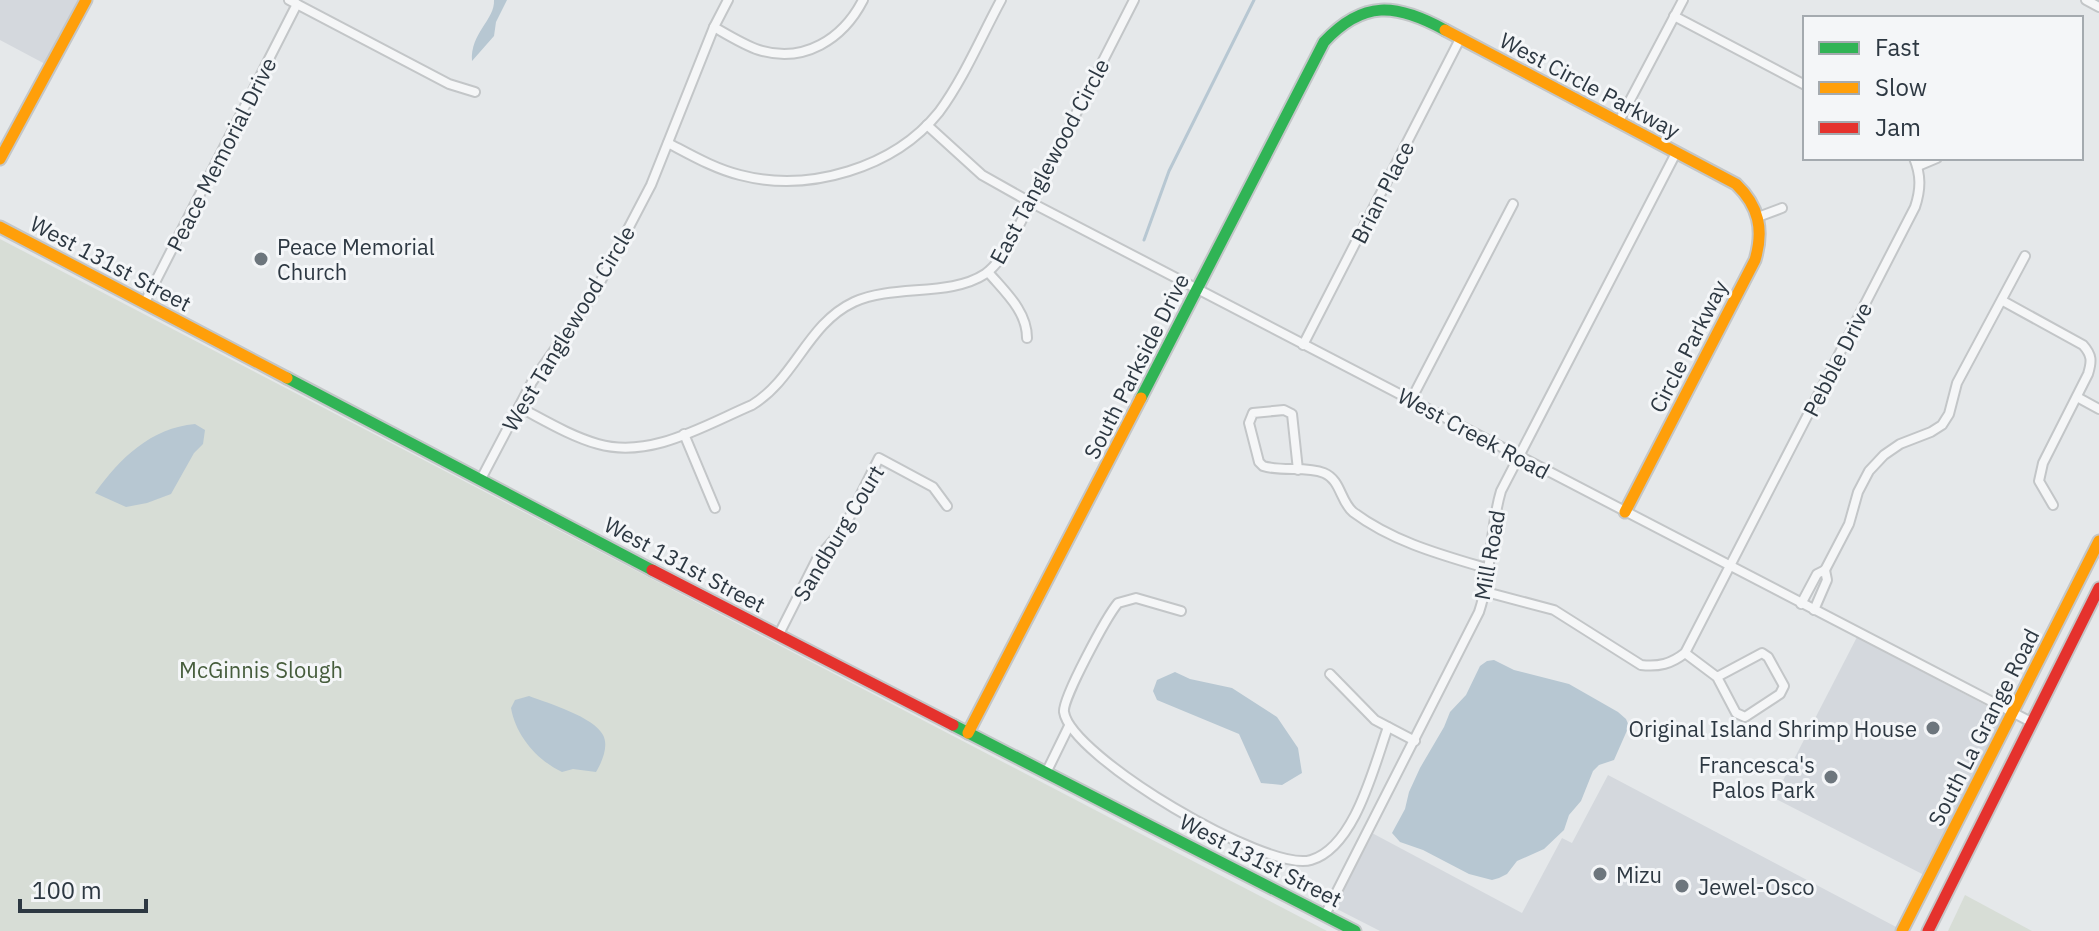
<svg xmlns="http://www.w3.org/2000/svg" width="2099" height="931" font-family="'IBM Plex Sans',sans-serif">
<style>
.built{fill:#d4d8dd}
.green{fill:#d7ddd6}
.water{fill:#b7c7d2}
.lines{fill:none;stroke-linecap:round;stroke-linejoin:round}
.stream{stroke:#b7c7d2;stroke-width:3}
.street-casing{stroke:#c3c6c8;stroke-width:12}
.fast-casing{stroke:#c3c6c8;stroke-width:15}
.slow-casing{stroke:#c3c6c8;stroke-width:15}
.jam-casing{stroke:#c3c6c8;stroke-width:15}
.street{stroke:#f5f6f7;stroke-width:8}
.fast{stroke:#30b455;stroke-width:11}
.slow{stroke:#ff9f0a;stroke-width:11}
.jam{stroke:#e5322d;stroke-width:11}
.poi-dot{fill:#6d767d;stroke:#f4f6f8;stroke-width:3}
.labels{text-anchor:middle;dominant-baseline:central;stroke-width:6;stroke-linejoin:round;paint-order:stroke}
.street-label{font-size:22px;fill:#2d3842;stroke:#f4f6f8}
.poi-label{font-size:22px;fill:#2d3842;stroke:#f4f6f8;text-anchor:start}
.park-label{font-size:22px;fill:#465d3c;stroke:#f4f6f8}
</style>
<rect width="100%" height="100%" fill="#e5e8ea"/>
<g class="built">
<polygon points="0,0 81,0 47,65 0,40"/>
<polygon points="1857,637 2008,717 1928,877 1774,798"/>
<polygon points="1608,775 1900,929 1899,931 1380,931 1333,907 1372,833 1522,913 1562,838 1572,843"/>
</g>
<g class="green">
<polygon points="0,239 1327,931 0,931"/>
<polygon points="1965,895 2032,931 1948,931"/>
</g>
<g class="water">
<path d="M494,0H507L496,22L494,36L472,61C470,33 495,20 494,0Z"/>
<path d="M195,424L205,430L203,444L194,453L171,494L147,503L126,507L95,493C120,458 151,428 195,424Z"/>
<polygon points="1494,660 1514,670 1569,684 1618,712 1626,719 1629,726 1614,760 1599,765 1593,771 1581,801 1569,815 1564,830 1544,849 1517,861 1507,874 1499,878 1492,880 1469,874 1423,850 1400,842 1392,833 1405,809 1409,792 1420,768 1444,727 1450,712 1466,695 1480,666 1487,661"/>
<polygon points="1175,672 1190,679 1232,688 1277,717 1298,748 1302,773 1282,785 1261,783 1239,734 1157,700 1153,691 1157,680"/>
<path d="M529,696C548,703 594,717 603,735C609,746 602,762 596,772L573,769L562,772C537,760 516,736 511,708L515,700Z"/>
</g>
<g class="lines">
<polyline class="stream" points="1144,240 1169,171 1254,0"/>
<defs>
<g id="street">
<polyline points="289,0 449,84 475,92"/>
<polyline points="2086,0 2099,7"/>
<polyline points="1674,16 1805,85"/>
<path d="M714,27C728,35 744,45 759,50C804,64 843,39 863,0"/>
<polyline points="1618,123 1683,0"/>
<polyline points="927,125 982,175 1030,202 2033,723"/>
<path d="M668,143C691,155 715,169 740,175C809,193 894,168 939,112C964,78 981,37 1001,0"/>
<polyline points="1918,166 1937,158"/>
<polyline points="1758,217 1782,208"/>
<path d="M988,272C1005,292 1027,311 1027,338"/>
<path d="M2003,301L2083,345C2092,355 2092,361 2088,374L2043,463L2039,481L2053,505"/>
<polyline points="144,304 297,4"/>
<polyline points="1303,345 1460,39"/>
<polyline points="2077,397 2099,409"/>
<polyline points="1411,400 1513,204"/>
<path d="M519,407C544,420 570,436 598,444C651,459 705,425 752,405C796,378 807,324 854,302C894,284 950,297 985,274C994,268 1000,259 1006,251L1134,0"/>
<polyline points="684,434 715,508"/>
<path d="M1298,470L1292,414L1284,410L1253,413L1249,423L1259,462L1263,466C1282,472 1306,466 1324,473C1341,480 1340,501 1353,512C1393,542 1442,555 1489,569"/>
<polyline points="481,479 532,382 595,292 651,185 714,27 728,0"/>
<path d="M1486,592L1554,610L1641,665C1659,667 1671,664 1685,653L1915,207C1921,189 1921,175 1914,158"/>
<polyline points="1801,604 1817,574 1825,570 1849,524 1858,492 1869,471 1884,455 1900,444 1931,432 1942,425 1949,414 1957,383 2025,256"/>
<polyline points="1814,610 1827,580 1825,570"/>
<path d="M1181,611L1136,598L1118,603C1107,616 1062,699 1064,712C1071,757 1267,873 1311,860C1355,847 1374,766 1388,727"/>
<polyline points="778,636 817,559 844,528 879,458 933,487 947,506"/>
<polyline points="1685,653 1717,677 1736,713 1745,717 1780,694 1784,686 1768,657 1762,653 1717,677"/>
<polyline points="1330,674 1375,720 1415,741"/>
<polyline points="1046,773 1069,726"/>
<path d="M1325,915L1479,612C1492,573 1489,531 1501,491L1676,153"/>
</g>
<g id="fast">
<polyline points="287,378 652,570"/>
<path d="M1141,398L1324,42C1363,0 1396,3 1445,30"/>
<polyline points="953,725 1355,931"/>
</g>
<g id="slow">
<path d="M1445,30L1736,184C1759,206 1764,230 1755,260L1625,512"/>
<polyline points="0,159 86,0"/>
<polyline points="0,227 287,378"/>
<polyline points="968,733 1141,398"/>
<polyline points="1902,931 2099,541"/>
</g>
<g id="jam">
<polyline points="652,570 953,725"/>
<polyline points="1928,931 2099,588"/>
</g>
</defs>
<use href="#street" class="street-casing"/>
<use href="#fast" class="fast-casing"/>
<use href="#slow" class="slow-casing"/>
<use href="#jam" class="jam-casing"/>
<use href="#street" class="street"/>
<use href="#fast" class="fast"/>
<use href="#slow" class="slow"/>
<use href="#jam" class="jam"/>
</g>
<g class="poi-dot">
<circle cx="261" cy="259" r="8"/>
<circle cx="1933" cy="728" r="8"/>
<circle cx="1831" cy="777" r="8"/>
<circle cx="1600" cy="874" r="8"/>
<circle cx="1682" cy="886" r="8"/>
</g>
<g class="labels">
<g class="street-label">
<text transform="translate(1590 85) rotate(28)">West Circle Parkway</text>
<text transform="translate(221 154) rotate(-63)">Peace Memorial Drive</text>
<text transform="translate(1049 161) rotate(-62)">East Tanglewood Circle</text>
<text transform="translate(1382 192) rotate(-63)">Brian Place</text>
<text transform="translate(111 263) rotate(28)">West 131st Street</text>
<text transform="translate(568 328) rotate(-59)">West Tanglewood Circle</text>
<text transform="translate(1688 346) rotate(-63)">Circle Parkway</text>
<text transform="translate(1837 359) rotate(-63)">Pebble Drive</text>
<text transform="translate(1136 366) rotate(-63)">South Parkside Drive</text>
<text transform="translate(1474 433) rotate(28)">West Creek Road</text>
<text transform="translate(838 533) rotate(-59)">Sandburg Court</text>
<text transform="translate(1489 555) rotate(-80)">Mill Road</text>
<text transform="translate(685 564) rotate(28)">West 131st Street</text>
<text transform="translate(1983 727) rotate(-63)">South La Grange Road</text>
<text transform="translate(1261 860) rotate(27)">West 131st Street</text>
</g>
<g class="poi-label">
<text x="277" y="246">Peace Memorial<tspan x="277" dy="25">Church</tspan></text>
<text x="1917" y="728" text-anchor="end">Original Island Shrimp House</text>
<text x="1815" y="764" text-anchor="end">Francesca's<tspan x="1815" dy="25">Palos Park</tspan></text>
<text x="1616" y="874">Mizu</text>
<text x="1698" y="886">Jewel-Osco</text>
</g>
<g class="park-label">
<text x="261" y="669">McGinnis Slough</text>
</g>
</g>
<rect x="1803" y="16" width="280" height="144" fill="#f4f6f8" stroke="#a4aaaf" stroke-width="2"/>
<rect x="1819" y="42" width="40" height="12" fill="#30b455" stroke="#a4aaaf" stroke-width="2"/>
<text x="1875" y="56" font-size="24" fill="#2d3842">Fast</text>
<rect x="1819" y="82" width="40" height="12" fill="#ff9f0a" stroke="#a4aaaf" stroke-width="2"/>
<text x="1875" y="96" font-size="24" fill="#2d3842">Slow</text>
<rect x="1819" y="122" width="40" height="12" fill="#e5322d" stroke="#a4aaaf" stroke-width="2"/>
<text x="1875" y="136" font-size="24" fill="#2d3842">Jam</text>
<path d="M20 899v12h126v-12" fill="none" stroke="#2d3842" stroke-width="4"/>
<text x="32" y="899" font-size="24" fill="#2d3842" stroke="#f4f6f8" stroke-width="6" paint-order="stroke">100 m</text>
</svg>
